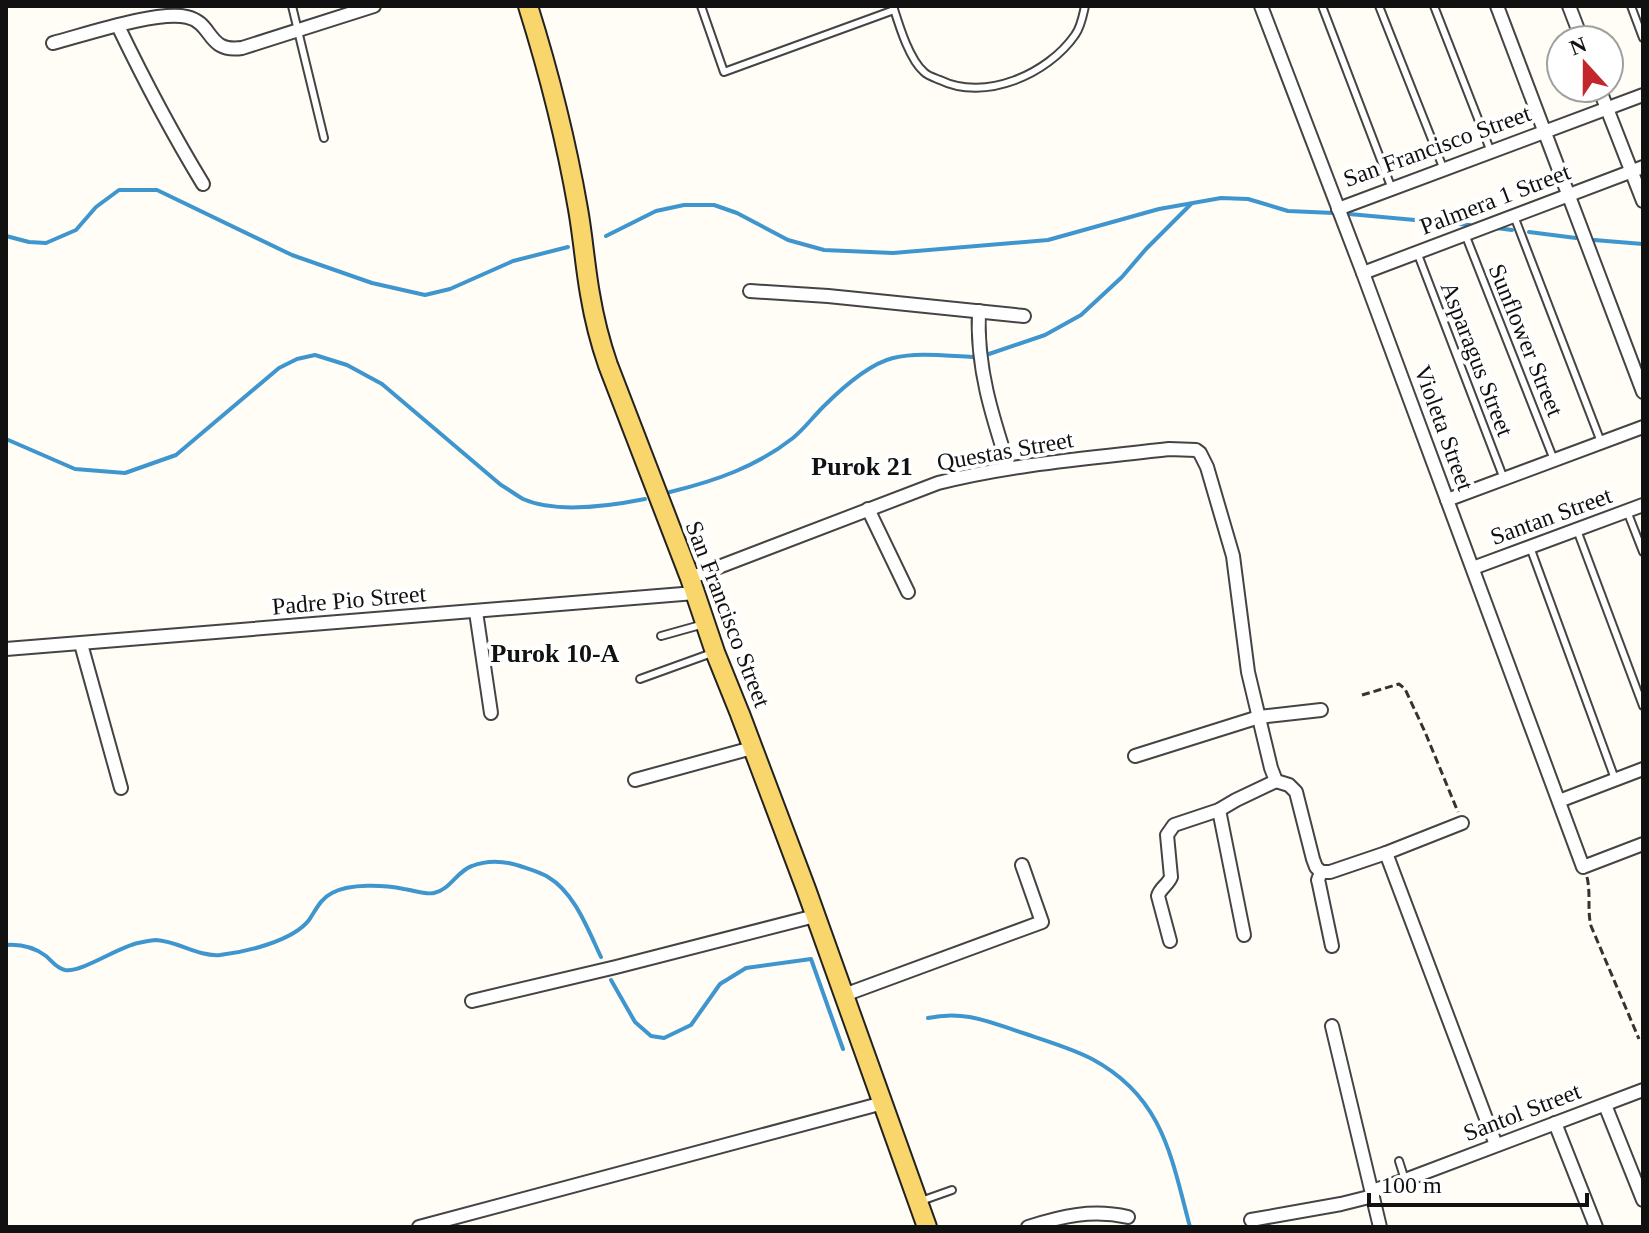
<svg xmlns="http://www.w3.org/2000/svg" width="1649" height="1233" font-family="'Times New Roman',serif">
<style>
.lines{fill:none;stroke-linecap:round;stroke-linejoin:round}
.stream{stroke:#3f96cf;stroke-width:4}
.service-casing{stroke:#444;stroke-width:10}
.minor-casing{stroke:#444;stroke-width:16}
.primary-casing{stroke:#222;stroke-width:22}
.path{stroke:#333;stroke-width:3;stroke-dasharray:8 4;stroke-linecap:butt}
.service{stroke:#fff;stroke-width:6}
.minor{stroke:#fff;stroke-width:12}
.primary{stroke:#f9d66b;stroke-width:18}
.labels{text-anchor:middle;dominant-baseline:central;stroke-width:8;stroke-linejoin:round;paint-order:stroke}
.street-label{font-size:24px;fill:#111;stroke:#fff}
.neighbourhood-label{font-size:26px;font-weight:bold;fill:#111;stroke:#fff}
</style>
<rect width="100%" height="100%" fill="#fffdf5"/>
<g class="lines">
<g class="stream">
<polyline points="1349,214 1470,225"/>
<polyline points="1496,228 1512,230"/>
<polyline points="1529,232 1576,238"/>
<polyline points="6,236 29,242 46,243 76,230 96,207 119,190 157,190 292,255 372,283 425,295 450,289 513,261 568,247"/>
<polyline points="606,236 656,211 684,205 714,205 737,213 788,240 824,250 893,253 1048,240 1159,209 1221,198 1248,199 1288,211 1334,213"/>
<polyline points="1594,240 1643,244"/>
<polyline points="986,355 1045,335 1081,315 1122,277 1146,249 1191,204"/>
<path d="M6,439L75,469L125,473L176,455L279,368L297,359L315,355L347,365L382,384L501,485C508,489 516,495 523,499C557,514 610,506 645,499"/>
<path d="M670,492C715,481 756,467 793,438C804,429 813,417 823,407C840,390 869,364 893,358C918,352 947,356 973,357"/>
<path d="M6,945C20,944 34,947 46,956C52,961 56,968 65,970C81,973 118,947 138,943C144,942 151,940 156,940C178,941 198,957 220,955C246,952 293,941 309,920C316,910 320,899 332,893C350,883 385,885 404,889C413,890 425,895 434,893C450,890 457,871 472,866C487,860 505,861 520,866C529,869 540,872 548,877C575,893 588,930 601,957"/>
<polyline points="611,980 635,1022 651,1036 664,1038 691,1025 720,984 746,968 811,959 843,1049"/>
<path d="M928,1018C965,1010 989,1022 1023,1033C1046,1041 1071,1048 1092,1059C1163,1097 1171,1156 1190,1227"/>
</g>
<defs>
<g id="service">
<polyline points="292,6 324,138"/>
<polyline points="701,6 724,72 894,10"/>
<path d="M893,6C899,25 909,59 924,72C928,76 935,78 940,80C985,102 1048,74 1075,35C1081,27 1083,15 1085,6"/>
<polyline points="1322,6 1392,189"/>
<polyline points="1379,6 1444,170"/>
<polyline points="1434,6 1491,152"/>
<polyline points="1631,6 1643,38"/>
<polyline points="1514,216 1601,442"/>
<polyline points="1465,234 1554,460"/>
<polyline points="1417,252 1504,479"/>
<polyline points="1627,511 1643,552"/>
<polyline points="1577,530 1643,706"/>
<polyline points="1530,547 1615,779"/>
<polyline points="661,636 704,624"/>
<polyline points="640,679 712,653"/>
<polyline points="1399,1161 1405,1180"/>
<polyline points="921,1201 952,1190"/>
</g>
<g id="minor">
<polyline points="1261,6 1363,273 1583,867 1643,844"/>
<polyline points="1497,6 1643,392"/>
<polyline points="1569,6 1582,40"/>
<path d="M118,26C144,80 172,133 203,184"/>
<path d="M53,43C84,35 157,10 187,17C214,23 206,53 242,48L374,6"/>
<polyline points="1599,88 1643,201"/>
<polyline points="1338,209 1643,95"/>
<polyline points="1363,273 1643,167"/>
<polyline points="750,291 828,296 1024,316"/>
<path d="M979,311C976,366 992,416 1009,468"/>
<polyline points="1447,500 1643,427"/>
<polyline points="868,509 908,592"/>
<polyline points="1473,568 1643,505"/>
<path d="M690,578L938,483C1013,464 1092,458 1169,449L1196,450L1200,453L1207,467L1233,556L1248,672L1271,768L1276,781L1289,785L1296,792L1313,859L1316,867L1321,872L1318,880L1319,884L1332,946"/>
<polyline points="476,612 491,713"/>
<polyline points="81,644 121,788"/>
<polyline points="6,649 695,593"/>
<polyline points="1135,756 1259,717 1321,710"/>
<polyline points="635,780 752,748"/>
<polyline points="1559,801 1643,769"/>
<polyline points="1219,810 1244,935"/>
<polyline points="1386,853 1496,1145"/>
<polyline points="1321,872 1330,872 1386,853 1462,823"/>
<path d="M1170,941L1158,896C1160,888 1168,885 1171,877L1167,835L1174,825L1219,810L1236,800L1276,781"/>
<polyline points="844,995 1042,922 1022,865"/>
<polyline points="472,1001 616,967 815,916"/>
<polyline points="1332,1026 1380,1227"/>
<polyline points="1605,1105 1643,1200"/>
<polyline points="1555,1123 1596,1227"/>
<polyline points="1372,1191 1405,1180 1643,1090"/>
<polyline points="1251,1220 1341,1204 1373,1196"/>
<polyline points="419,1227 883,1103"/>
<path d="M1028,1227C1062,1216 1092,1209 1128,1217"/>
</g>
<path id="primary" d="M528,6C549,73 566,140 578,209C583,237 585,266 590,294C594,318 600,342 608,365L690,578L715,652L740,714L806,889L927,1227"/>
</defs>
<use href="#service" class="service-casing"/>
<use href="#minor" class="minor-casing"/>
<use href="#primary" class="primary-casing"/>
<g class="path">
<polyline points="1362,695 1399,684 1405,689 1425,732 1458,812"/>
<path d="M1587,877C1591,894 1587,910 1591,926L1639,1039"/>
</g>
<use href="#service" class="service"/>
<use href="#minor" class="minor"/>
<use href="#primary" class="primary"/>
</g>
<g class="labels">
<g class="street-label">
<text transform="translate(1437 146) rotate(-20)">San Francisco Street</text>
<text transform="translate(1495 199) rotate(-21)">Palmera 1 Street</text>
<text transform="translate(1526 340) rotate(68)">Sunflower Street</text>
<text transform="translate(1477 359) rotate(69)">Asparagus Street</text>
<text transform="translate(1444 428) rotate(70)">Violeta Street</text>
<text transform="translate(1005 451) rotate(-10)">Questas Street</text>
<text transform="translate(1551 516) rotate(-20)">Santan Street</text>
<text transform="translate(349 600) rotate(-5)">Padre Pio Street</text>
<text transform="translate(728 614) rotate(69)">San Francisco Street</text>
<text transform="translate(1522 1112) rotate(-21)">Santol Street</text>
</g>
<g class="neighbourhood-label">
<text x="862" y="466">Purok 21</text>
<text x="555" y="653">Purok 10-A</text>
</g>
</g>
<rect width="1649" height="1233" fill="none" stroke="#111111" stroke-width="16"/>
<g transform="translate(1585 64) rotate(339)"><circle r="38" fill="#ffffff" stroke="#a0a0a0" stroke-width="2"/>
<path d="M0-6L14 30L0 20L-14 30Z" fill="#c4262e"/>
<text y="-12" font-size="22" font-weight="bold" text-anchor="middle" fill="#111111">N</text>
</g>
<path d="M1369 1193v12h218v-12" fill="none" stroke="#111111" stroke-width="4"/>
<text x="1381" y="1193" font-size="24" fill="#111111" stroke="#ffffff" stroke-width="6" paint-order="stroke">100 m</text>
</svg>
